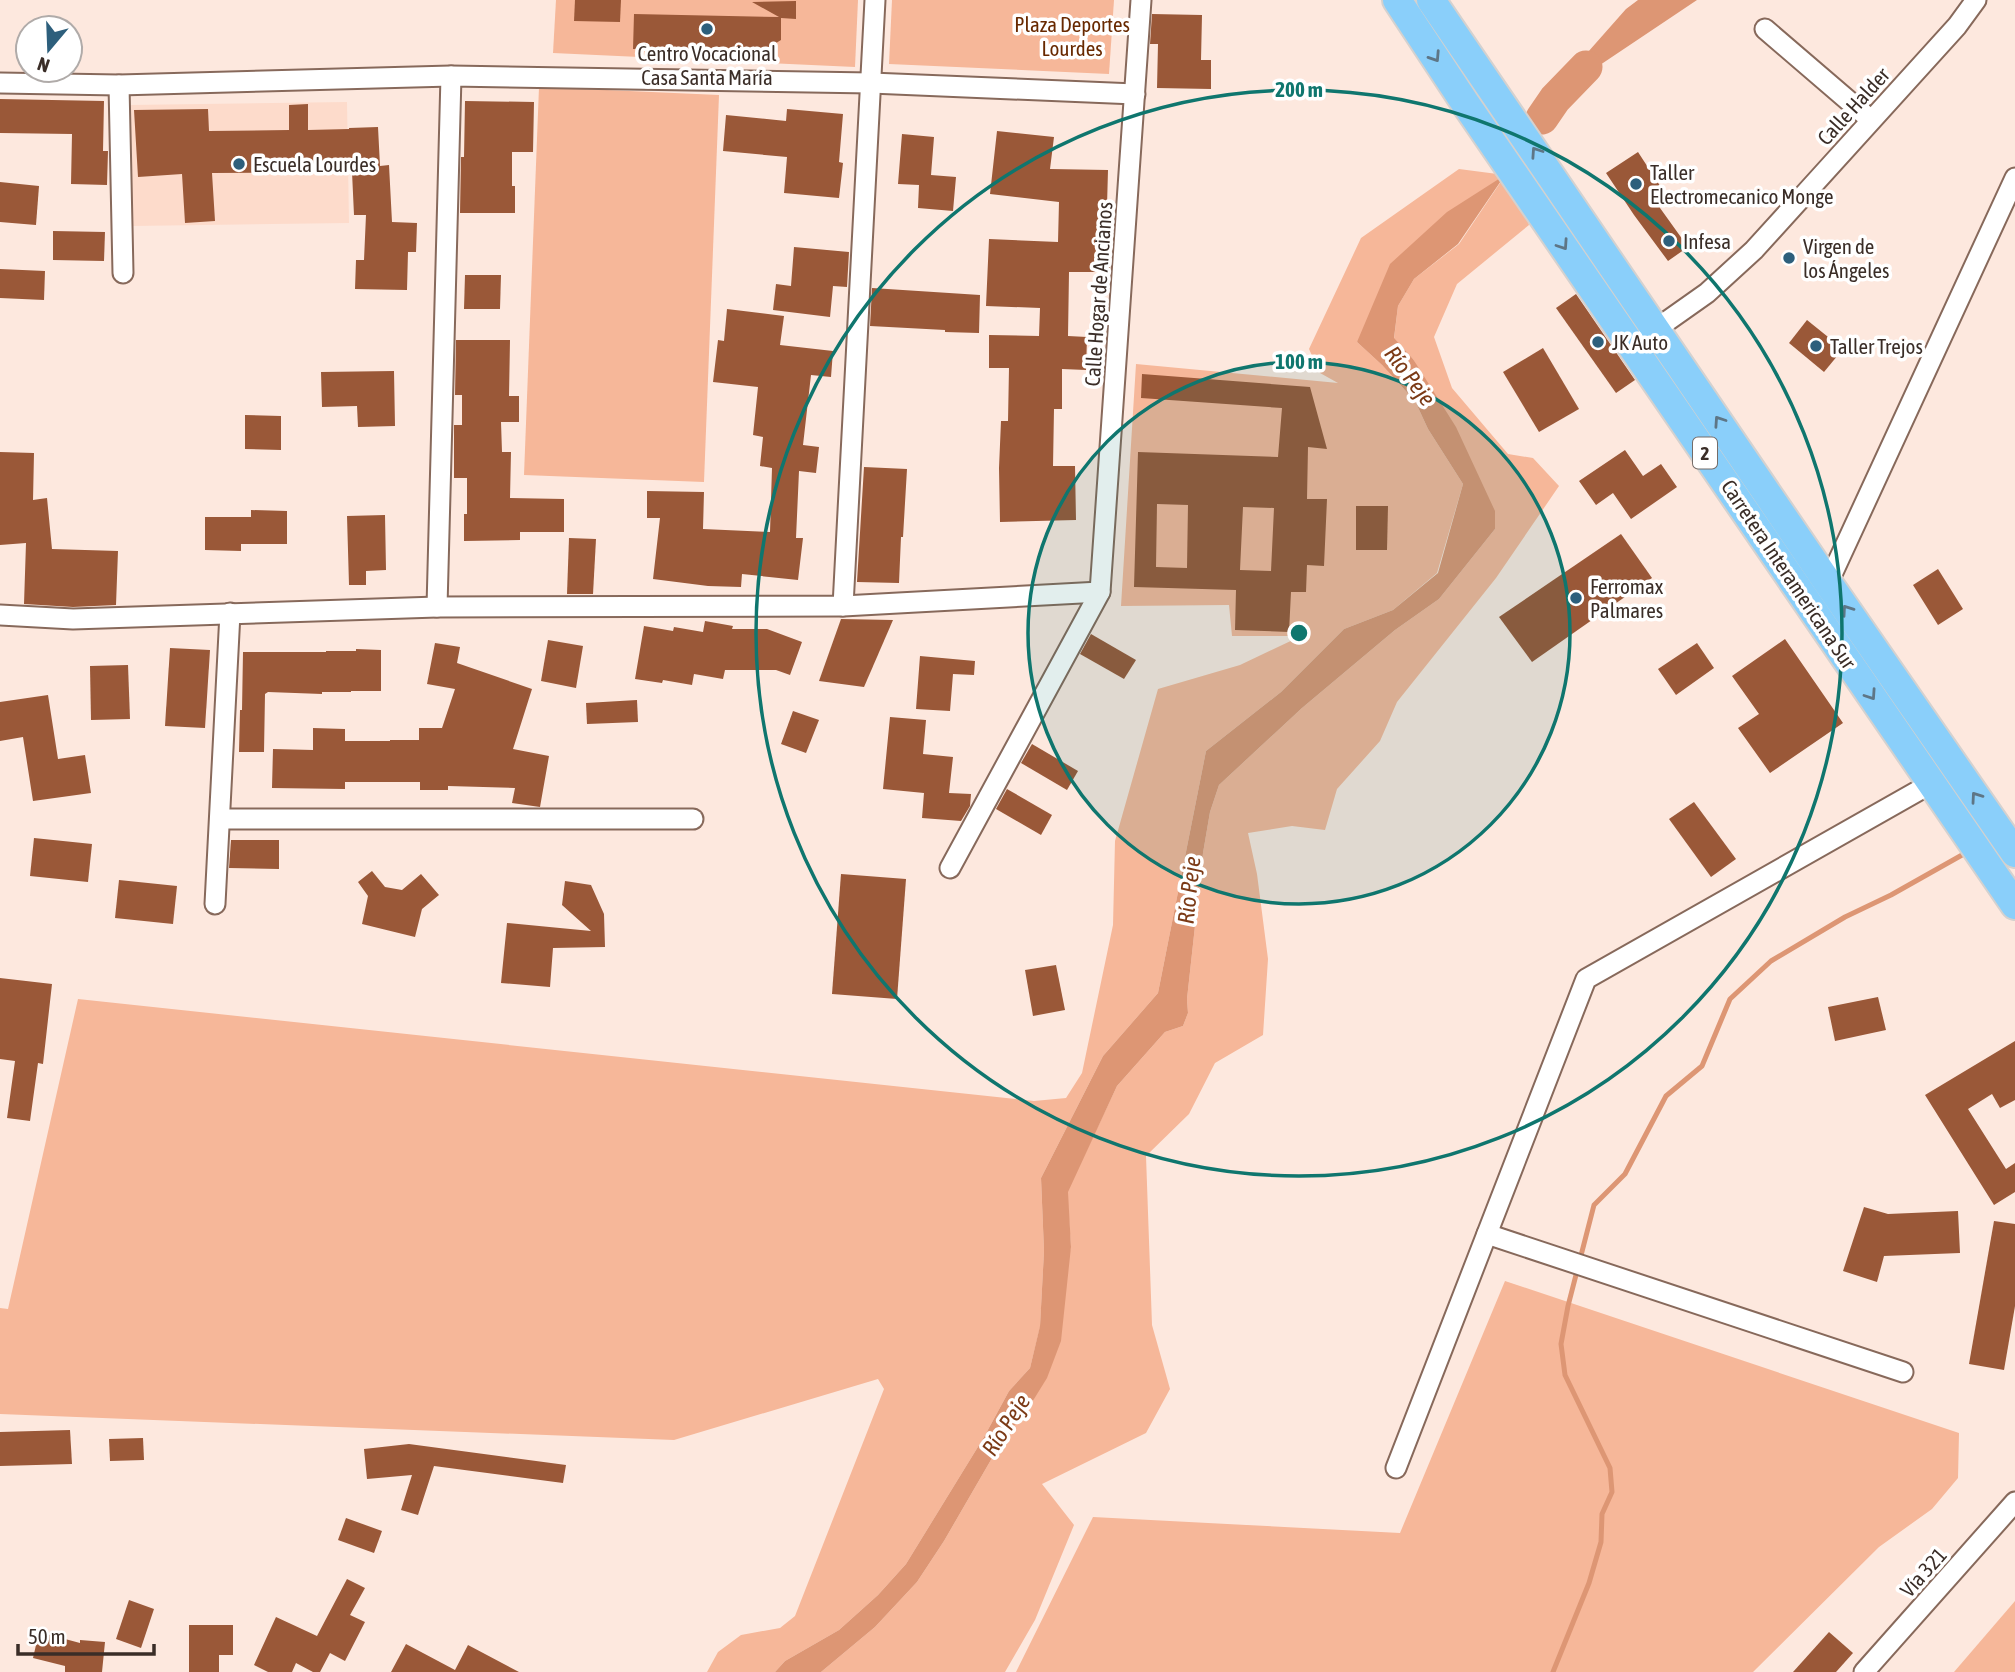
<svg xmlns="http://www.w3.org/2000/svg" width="2015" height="1672" font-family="'Asap Condensed',sans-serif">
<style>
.built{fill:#fddbcb}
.green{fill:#f6b799}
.water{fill:#dd9674}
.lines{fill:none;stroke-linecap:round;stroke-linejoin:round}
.stream{stroke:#dd9674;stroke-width:5}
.river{stroke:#dd9674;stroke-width:33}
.building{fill:#9a5838;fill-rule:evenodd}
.minor-casing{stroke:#87695b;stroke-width:23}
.highway-casing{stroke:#d4d1cf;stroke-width:32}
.minor{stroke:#fff;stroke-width:19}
.highway{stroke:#8acffa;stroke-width:28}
.oneway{stroke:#5e7686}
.ring{fill:none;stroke:#0f766e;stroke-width:3.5}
.poi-dot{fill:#2d5f7c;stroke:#fff;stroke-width:2.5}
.labels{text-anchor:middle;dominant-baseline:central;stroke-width:7;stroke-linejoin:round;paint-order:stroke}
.shield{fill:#fff;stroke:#756c68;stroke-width:2}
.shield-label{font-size:19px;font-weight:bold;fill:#3a2d27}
.park-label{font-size:21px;fill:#682900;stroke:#fff}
.poi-label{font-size:21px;fill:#3a2d27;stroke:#fff;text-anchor:start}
.street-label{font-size:21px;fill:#3a2d27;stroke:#fff}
.water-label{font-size:23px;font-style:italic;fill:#7b3a16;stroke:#fff}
.centre{fill:#0f766e;stroke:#fff;stroke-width:3.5}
.ring-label{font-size:21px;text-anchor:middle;font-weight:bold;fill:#0f766e;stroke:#fff;stroke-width:7;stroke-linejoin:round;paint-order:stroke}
</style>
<rect width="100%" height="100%" fill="#fde8de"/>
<polygon class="built" points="347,102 349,223 132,226 129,105"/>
<g class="green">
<polygon points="556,0 858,0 855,67 553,53"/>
<polygon points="892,0 1114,0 1109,74 889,64"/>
<polygon points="539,87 719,95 704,482 524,475"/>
<polygon points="1459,169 1505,175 1523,199 1529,225 1457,284 1434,337 1452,388 1508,454 1533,458 1559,486 1496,578 1397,702 1380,741 1337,789 1325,830 1292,826 1248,833 1257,874 1268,959 1263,1035 1215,1063 1189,1114 1146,1156 1152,1325 1170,1389 1146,1433 1042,1484 1074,1525 1035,1620 1005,1672 821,1672 875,1627 917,1582 944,1541 999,1446 1033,1399 1071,1247 1067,1192 1117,1086 1165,1032 1183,1026 1188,1013 1187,999 1203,853 1210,812 1219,785 1302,708 1395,630 1439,599 1495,529 1413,359 1394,339 1398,306 1414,279 1459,244 1504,177 1357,342 1382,365 1415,401 1428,429 1463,484 1437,573 1393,610 1344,629 1281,692 1206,751 1158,993 1103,1056 1041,1178 1044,1251 1040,1327 1030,1368 1009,1391 984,1437 906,1564 878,1595 839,1630 785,1661 775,1672 707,1672 718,1652 741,1635 780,1628 795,1616 884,1389 878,1379 674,1440 0,1414 0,1308 8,1309 78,999 1034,1101 1066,1098 1082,1073 1113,925 1115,841 1158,689 1240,665 1297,638 1301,629 1289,636 1232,636 1229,605 1121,606 1136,364 1338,383 1320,373 1309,349 1361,238"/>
<polygon points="1505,1281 1959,1433 1958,1478 1932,1509 1879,1547 1753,1672 1016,1672 1093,1517 1400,1533"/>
<polygon points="2015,1601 2015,1672 1954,1672"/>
</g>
<g class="water">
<polygon points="1638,0 1697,0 1597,67 1578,95 1555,99 1565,78 1626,9"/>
<polygon points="1505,175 1458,244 1414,279 1398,306 1394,338 1413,359 1456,427 1495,511 1495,529 1439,599 1395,630 1302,708 1219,785 1210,812 1203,853 1187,999 1188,1013 1183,1026 1165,1032 1117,1086 1068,1192 1071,1247 1061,1341 1047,1378 1034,1399 999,1446 944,1541 917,1582 875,1627 821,1672 775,1672 785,1661 839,1630 878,1595 906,1564 984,1437 1009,1391 1030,1368 1040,1326 1044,1251 1041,1178 1103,1056 1158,993 1206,751 1281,692 1344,629 1393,610 1438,573 1463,484 1428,429 1415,401 1382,365 1357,342 1390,264 1447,212"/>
</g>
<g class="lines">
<polyline class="stream" points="1553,1672 1589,1583 1601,1542 1602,1514 1612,1492 1610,1468 1565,1375 1561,1344 1568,1306 1594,1205 1625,1174 1666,1096 1702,1066 1730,999 1771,961 1845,917 1891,895 1962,855"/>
<polyline class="river" points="1542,118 1555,99 1586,67"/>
</g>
<g class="building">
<polygon points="575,0 621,0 620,22 574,21"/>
<polygon points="796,1 796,19 781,18 781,40 763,51 633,49 634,14 779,17 752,2"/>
<polygon points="1152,14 1202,15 1201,60 1211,60 1211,89 1157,88 1158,44 1150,44"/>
<polygon points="0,99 104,101 103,151 108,151 107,185 71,184 72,134 0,133"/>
<polygon points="465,101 534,102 533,152 512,152 512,186 515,186 515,213 460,213 461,157 464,157"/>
<polygon points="308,104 308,130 349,129 349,128 378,127 380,166 389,165 392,222 417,223 416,252 408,252 407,290 355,289 356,260 364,260 366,215 354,215 352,172 212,173 215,221 185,223 182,174 138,177 134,110 208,109 209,131 289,130 289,105"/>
<polygon points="787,109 843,114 839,162 843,163 839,198 784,193 787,157 723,151 726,115 786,121"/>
<polygon points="997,131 1054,137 1050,169 1108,170 1107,206 1112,206 1110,272 1069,272 1068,336 1087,337 1086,370 1062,369 1062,409 1054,409 1053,466 1075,466 1076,520 1000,522 999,468 1001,421 1008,421 1009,368 989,368 989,335 1039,336 1040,308 986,306 989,239 1058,242 1059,202 990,194"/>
<polygon points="902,134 934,137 931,175 956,177 953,211 918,208 919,185 898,184"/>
<polygon points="1638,152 1666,195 1655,201 1688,247 1668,261 1634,215 1606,173"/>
<polygon points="0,182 39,186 36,225 0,222"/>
<polygon points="53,231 105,232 104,261 53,260"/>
<polygon points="794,247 849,252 847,287 833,286 830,317 773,310 776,284 791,286"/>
<polygon points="0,269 45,271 44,300 0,298"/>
<polygon points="465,275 501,275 500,309 464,309"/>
<polygon points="872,288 980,295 979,333 945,332 945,330 870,326"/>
<polygon points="1576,294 1635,380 1616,393 1556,308"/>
<polygon points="727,309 784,316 780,345 833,351 831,377 811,375 803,445 819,447 816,473 799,471 796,538 803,538 798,580 742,574 741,587 708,586 653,579 660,518 647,518 647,491 704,492 703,529 770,532 772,468 760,466 763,437 753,435 758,387 713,382 718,340 724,341"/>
<polygon points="1807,320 1843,349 1824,372 1789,343"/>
<polygon points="456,340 510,340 509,396 519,396 519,422 501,422 502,452 511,452 510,498 564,499 564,532 520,532 520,540 464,541 464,514 467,514 467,478 454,478 454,425 462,425 462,395 455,395"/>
<polygon points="1543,348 1579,409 1539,432 1503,372"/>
<polygon points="394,371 395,426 358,427 357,406 322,407 321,372"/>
<path d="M1142,374L1310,387L1327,449L1308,447L1307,499H1327L1324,566L1307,565L1306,592H1291L1289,632L1235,630L1236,590L1134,587L1138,452L1278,457L1282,408L1141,398ZM1157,504L1188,505L1187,568L1156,567ZM1243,507L1274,508L1271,571L1240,570Z"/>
<polygon points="245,415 281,416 281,450 245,449"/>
<polygon points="1625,450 1643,476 1661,464 1677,487 1631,519 1613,493 1596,505 1579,481"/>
<polygon points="0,452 34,453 33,500 47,498 52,549 118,551 116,605 73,607 24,604 26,543 0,545"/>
<polygon points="864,467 907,469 903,537 901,537 899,583 857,582"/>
<polygon points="1356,506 1388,506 1387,550 1356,550"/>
<polygon points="251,510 287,511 287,544 241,544 241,551 205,550 205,517 251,517"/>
<polygon points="385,515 386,570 366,571 366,585 349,585 347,516"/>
<polygon points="1621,534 1652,578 1532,662 1499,617"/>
<polygon points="569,538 596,539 593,594 567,594"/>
<polygon points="1938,569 1963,609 1938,625 1913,585"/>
<polygon points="841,619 893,620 864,687 819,681"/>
<polygon points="705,621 733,626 732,629 767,629 802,642 790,675 776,670 725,670 723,679 694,674 692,685 663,680 662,683 635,679 644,626 673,631 674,627 703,632"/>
<polygon points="1091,634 1136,660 1124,679 1080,654"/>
<polygon points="1785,639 1843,723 1770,773 1738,728 1759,714 1732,676"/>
<polygon points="548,640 583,646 576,688 541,681"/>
<polygon points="435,643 460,647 457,663 532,689 513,749 549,756 540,807 512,803 515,788 448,786 448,790 420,790 420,782 345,782 345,789 272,788 273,749 313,750 313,728 345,729 345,741 390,741 390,740 419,740 419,728 442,728 455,689 427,684"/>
<polygon points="1697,643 1714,668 1676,695 1658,669"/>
<polygon points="170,648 210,650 205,728 165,726"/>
<polygon points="356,649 381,650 381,691 351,691 351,692 322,692 322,694 268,692 265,694 264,752 239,752 240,710 242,710 243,652 326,652 326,651 356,651"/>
<polygon points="920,656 975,661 974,675 953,674 950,711 916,709"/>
<polygon points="128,665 130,719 91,720 90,666"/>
<polygon points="48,695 58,759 85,755 91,793 33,801 23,737 0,741 0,702"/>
<polygon points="637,700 638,722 587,724 586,703"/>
<polygon points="793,711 819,720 806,753 781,744"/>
<polygon points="890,717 926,720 923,754 953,757 949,793 971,794 970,806 961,821 922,818 924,793 883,789"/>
<polygon points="1032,744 1078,771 1067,790 1021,763"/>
<polygon points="1007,789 1052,815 1041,835 996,809"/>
<polygon points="1694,802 1736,859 1711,877 1669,819"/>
<polygon points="34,838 92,844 88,882 30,876"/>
<polygon points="231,840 279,840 279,869 229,868"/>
<polygon points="372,871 385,887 402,890 421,874 439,895 422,909 415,937 362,924 368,896 358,882"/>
<polygon points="841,874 906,879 897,999 832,994"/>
<polygon points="119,880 177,886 173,924 115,918"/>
<polygon points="565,881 591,885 604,914 605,947 553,948 550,987 501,983 507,923 591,931 562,905"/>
<polygon points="1056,965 1065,1010 1033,1016 1025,970"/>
<polygon points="0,978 52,984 43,1064 38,1063 30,1121 7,1118 15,1061 0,1059"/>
<polygon points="1878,997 1886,1030 1835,1041 1828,1007"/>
<polygon points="2015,1041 2015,1100 2000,1108 1992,1094 1968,1109 2006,1169 2015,1163 2015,1192 1994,1205 1925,1095"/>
<polygon points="1864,1207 1888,1214 1958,1211 1960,1253 1884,1256 1877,1282 1843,1271"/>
<polygon points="1994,1221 2015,1224 2015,1306 2004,1370 1969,1364"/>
<polygon points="70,1430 72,1464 0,1466 0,1432"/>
<polygon points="143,1438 144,1460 110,1461 109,1439"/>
<polygon points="409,1444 566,1465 563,1483 434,1466 418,1515 401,1510 412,1475 367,1479 364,1449"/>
<polygon points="346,1518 382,1531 374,1553 338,1540"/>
<polygon points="347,1579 365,1588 350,1615 365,1622 345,1661 330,1653 320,1672 313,1672 296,1663 292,1672 268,1672 254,1665 276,1617 317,1636"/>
<polygon points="129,1600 154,1609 141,1648 116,1639"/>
<polygon points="189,1625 233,1625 233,1655 219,1655 219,1672 189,1672"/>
<polygon points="39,1632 80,1643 80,1640 105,1642 102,1672 65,1672 65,1666 33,1658"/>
<polygon points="1829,1632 1853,1653 1836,1672 1793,1672"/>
<polygon points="406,1644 455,1670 468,1645 519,1672 391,1672"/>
</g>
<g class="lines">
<defs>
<g id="minor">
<polyline points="1765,29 1871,120"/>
<polyline points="0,83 119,85 451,76 871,83 1135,94"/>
<polyline points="119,85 123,273"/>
<polyline points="1634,349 1656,329 1707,293 1754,250 1957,26 1976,0"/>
<polyline points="1828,583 2015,178"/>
<polyline points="843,606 875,0"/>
<polyline points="437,607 451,76"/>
<polyline points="0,615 73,619 437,607 843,606 1100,592"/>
<polyline points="220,819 693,819"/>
<polyline points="950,868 1100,592 1141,0"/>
<polyline points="215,904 230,613"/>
<polyline points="1487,1234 1903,1372"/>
<polyline points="1396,1468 1586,979 1932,783"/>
<polyline points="1864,1672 2015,1502"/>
</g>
<g id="highway">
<polyline points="1397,0 1465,103 2015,905"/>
<polyline points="1431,0 1828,583 2015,853"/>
</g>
</defs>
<use href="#minor" class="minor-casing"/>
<use href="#highway" class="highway-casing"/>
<use href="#minor" class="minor"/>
<use href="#highway" class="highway"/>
</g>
<defs><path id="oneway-chevron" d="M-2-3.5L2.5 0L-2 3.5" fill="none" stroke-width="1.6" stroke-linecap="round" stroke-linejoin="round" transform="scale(1.75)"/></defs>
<g class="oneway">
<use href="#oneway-chevron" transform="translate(1435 57) rotate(57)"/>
<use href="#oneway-chevron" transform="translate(1536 152) rotate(-124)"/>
<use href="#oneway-chevron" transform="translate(1563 245) rotate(56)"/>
<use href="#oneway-chevron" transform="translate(1719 421) rotate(-124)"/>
<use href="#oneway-chevron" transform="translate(1847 610) rotate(-125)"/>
<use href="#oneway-chevron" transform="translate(1871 695) rotate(56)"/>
<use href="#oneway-chevron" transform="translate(1976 797) rotate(-125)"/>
</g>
<circle cx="1299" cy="633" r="271" fill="#0f766e" fill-opacity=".12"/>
<g class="ring">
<circle cx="1299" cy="633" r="271"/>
<circle cx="1299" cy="633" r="543"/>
</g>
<g class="poi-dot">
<circle cx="707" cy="29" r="7"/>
<circle cx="239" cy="164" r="7"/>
<circle cx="1636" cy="184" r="7"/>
<circle cx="1669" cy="241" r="7"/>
<circle cx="1789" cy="258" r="7"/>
<circle cx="1598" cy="342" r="7"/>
<circle cx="1816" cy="346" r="7"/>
<circle cx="1576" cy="598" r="7"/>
</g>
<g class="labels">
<rect class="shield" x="1693" y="437.5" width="24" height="31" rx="5"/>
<g class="shield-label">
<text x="1705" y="453">2</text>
</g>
<g class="park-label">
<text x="1072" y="24">Plaza Deportes<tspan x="1072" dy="24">Lourdes</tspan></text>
</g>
<g class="poi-label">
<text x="707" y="53" text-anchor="middle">Centro Vocacional<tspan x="707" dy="24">Casa Santa María</tspan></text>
<text x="253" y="164">Escuela Lourdes</text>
<text x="1650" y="172">Taller<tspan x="1650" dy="24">Electromecanico Monge</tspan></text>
<text x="1683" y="241">Infesa</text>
<text x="1803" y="246">Virgen de<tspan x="1803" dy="24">los Ángeles</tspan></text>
<text x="1612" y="342">JK Auto</text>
<text x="1830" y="346">Taller Trejos</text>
<text x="1590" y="586">Ferromax<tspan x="1590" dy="24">Palmares</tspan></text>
</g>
<g class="street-label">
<text transform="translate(1853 106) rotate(-48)">Calle Halder</text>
<text transform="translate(1098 294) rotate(-86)">Calle Hogar de Ancianos</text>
<text transform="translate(1789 574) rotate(56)">Carretera Interamericana Sur</text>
<text transform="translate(1923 1572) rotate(-48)">Vía 321</text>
</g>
<g class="water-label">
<text transform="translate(1410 376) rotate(53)">Río Peje</text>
<text transform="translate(1189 890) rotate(-84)">Río Peje</text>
<text transform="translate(1006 1425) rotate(-57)">Río Peje</text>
</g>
</g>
<circle cx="1299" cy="633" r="10" class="centre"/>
<g class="ring-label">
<text x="1299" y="97">200 m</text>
<text x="1299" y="369">100 m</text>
</g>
<g transform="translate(49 49) rotate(199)"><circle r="33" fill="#ffffff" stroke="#b0aba9" stroke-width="2"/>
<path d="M0-5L12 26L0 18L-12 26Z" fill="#2d5f7c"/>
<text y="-10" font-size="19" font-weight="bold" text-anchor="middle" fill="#3a2d27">N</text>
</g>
<path d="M18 1644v10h136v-10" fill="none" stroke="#3a2d27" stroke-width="3.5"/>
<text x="28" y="1644" font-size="21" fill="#3a2d27" stroke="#ffffff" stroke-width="5" paint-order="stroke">50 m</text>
</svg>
